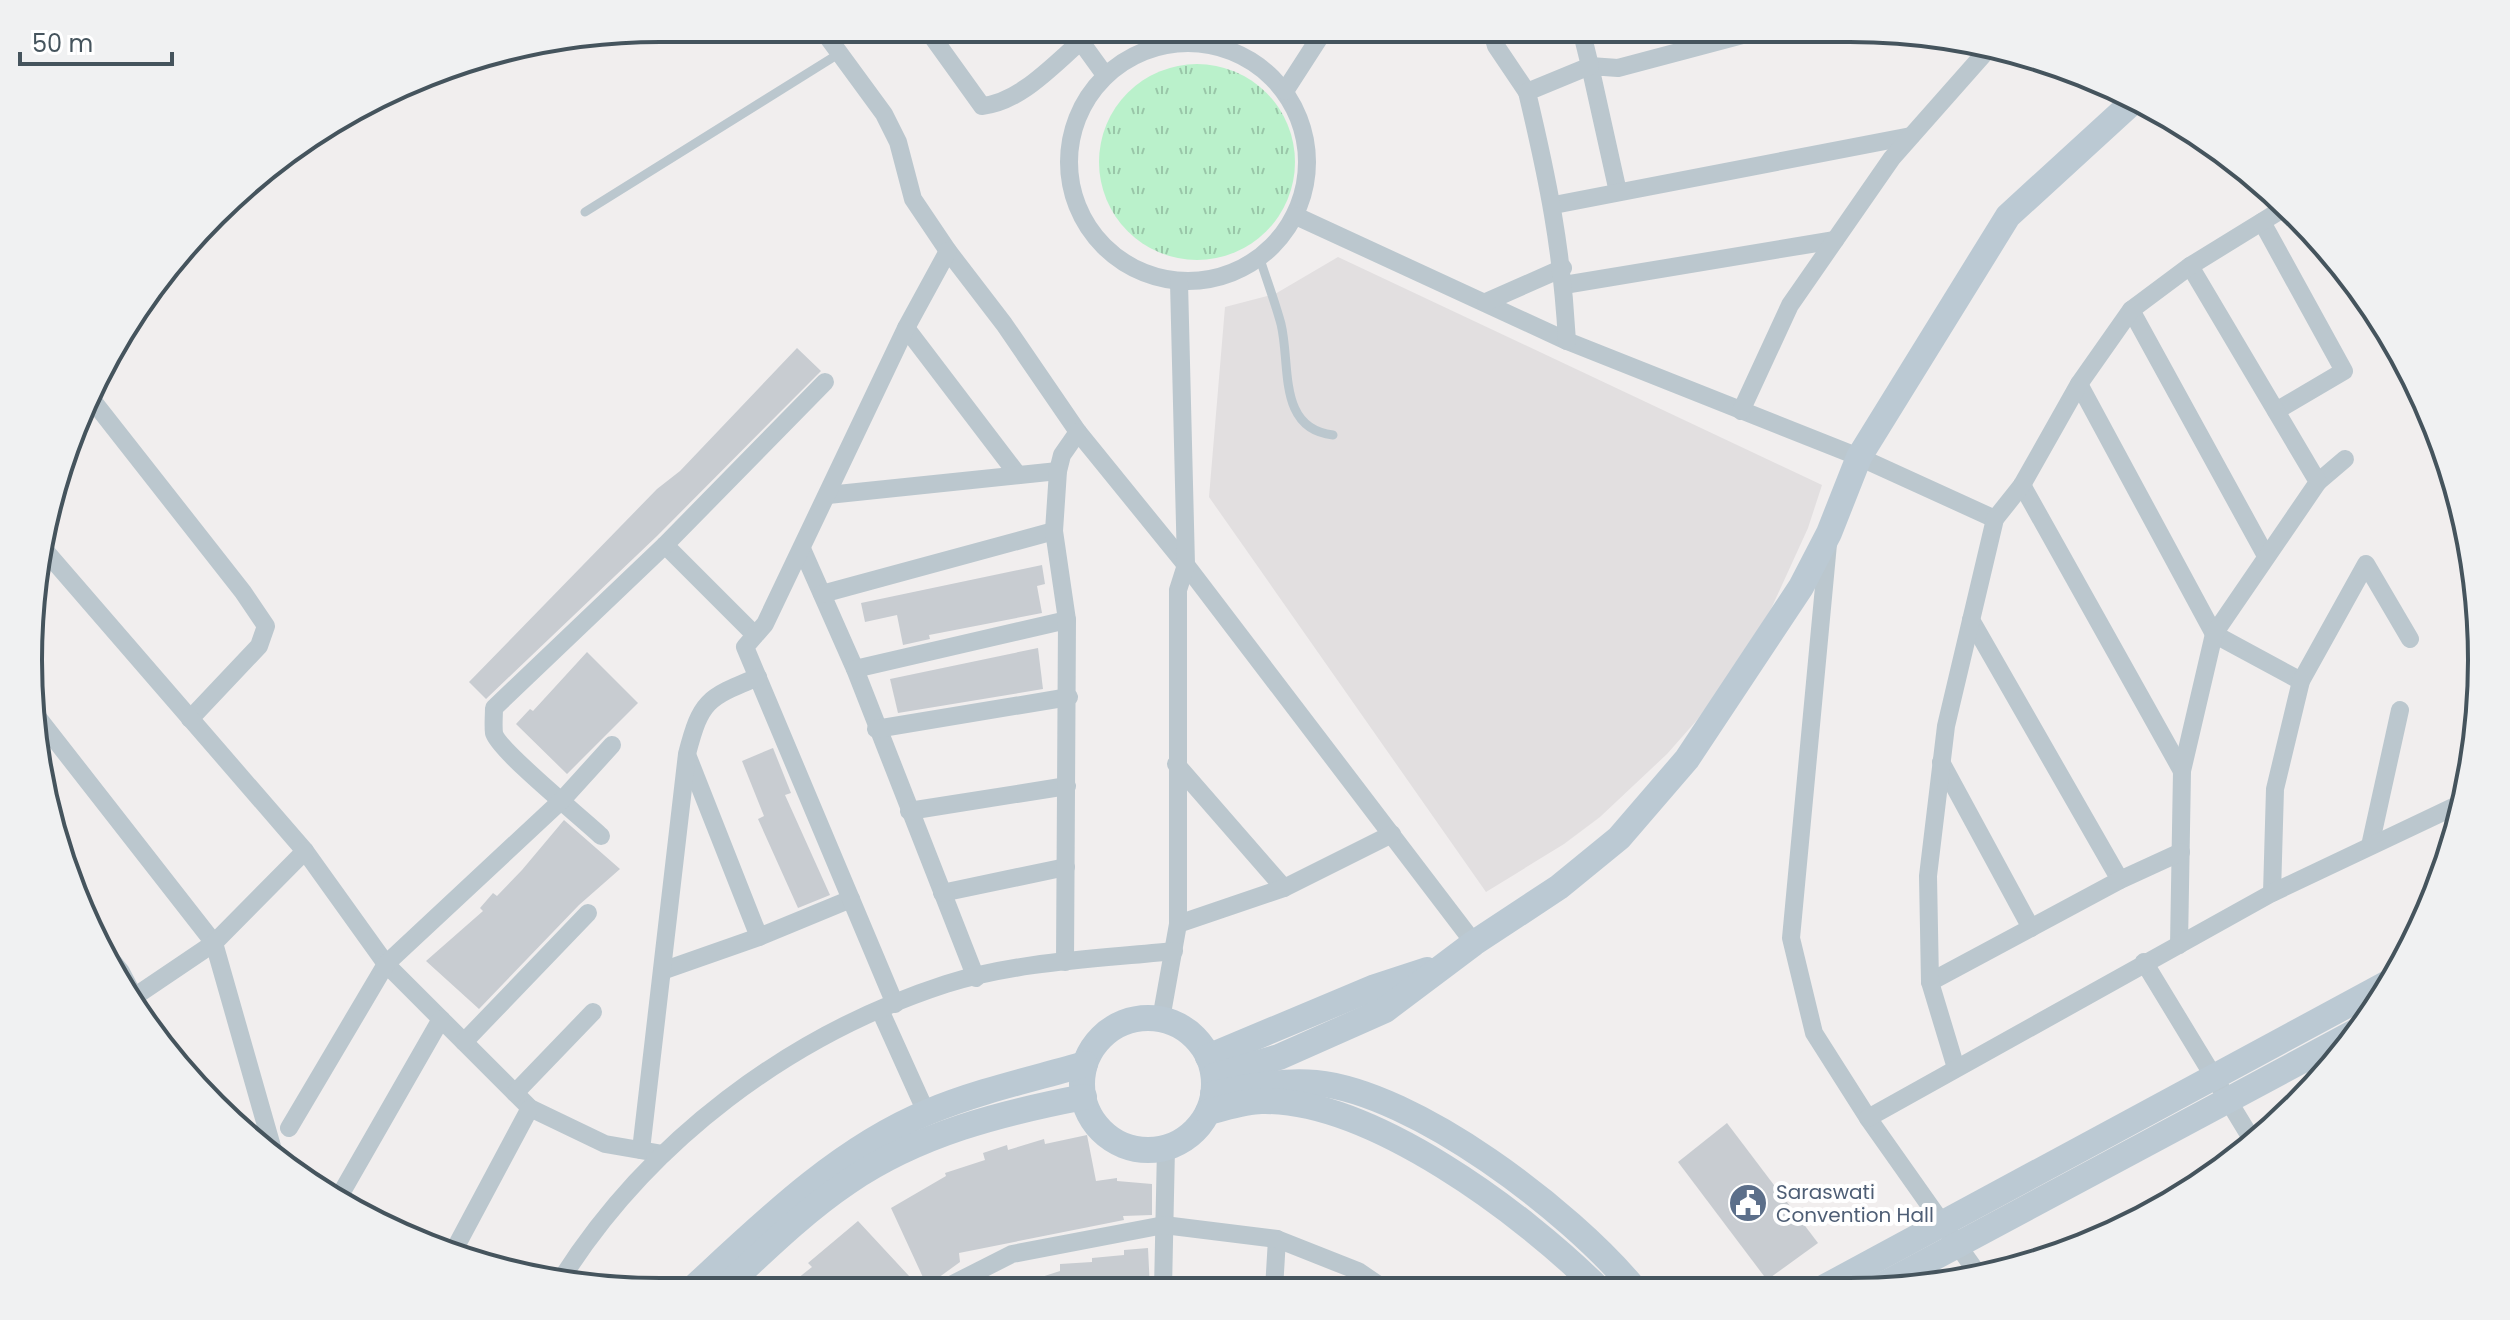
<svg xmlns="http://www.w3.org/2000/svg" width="2510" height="1320" font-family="Poppins,sans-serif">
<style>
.education{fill:#e2dfe0}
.park{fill:url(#park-tufts)}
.building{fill:#c8ccd1}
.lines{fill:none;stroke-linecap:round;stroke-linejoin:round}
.lane{stroke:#bbc7ce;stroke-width:9}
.street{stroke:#bbc7ce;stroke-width:18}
.secondary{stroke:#bbc9d3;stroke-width:26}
.labels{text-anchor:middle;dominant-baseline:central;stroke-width:8;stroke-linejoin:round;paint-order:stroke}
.service-label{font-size:20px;fill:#4e5e75;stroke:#fff;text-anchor:start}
.rim{fill:none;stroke:#45545d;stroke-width:4}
</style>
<defs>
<pattern id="park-tufts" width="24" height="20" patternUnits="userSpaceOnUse" patternTransform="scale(2)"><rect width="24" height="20" fill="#baf1cb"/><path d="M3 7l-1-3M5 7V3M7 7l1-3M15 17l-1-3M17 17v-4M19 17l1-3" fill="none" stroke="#99c6a8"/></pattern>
</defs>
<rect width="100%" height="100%" fill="#f1eeee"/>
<polygon class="education" points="1338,257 1822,485 1808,528 1771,609 1724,684 1697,720 1667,754 1600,817 1564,844 1486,892 1209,497 1225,307 1275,294"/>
<circle class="park" cx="1197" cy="162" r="98"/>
<g class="building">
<polygon points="797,348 821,371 657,536 486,699 469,682 657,489 680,471"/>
<polygon points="1042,565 1045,584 1037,586 1042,613 929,635 930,639 903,645 897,615 865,622 861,603"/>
<polygon points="1038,648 1043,689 898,713 890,679"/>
<polygon points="587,652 638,703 567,774 516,724 530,709 533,711"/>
<polygon points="773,748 791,793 785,795 830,895 798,908 758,819 764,816 742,761"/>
<polygon points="564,820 620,869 579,905 479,1009 426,961 483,911 480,908 493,893 497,896 522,870"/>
<polygon points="1727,1123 1818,1243 1767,1280 1678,1162"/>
<polygon points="1087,1135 1096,1181 1117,1178 1117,1181 1152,1184 1152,1215 1123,1216 1124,1220 959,1253 960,1262 927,1286 891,1208 946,1176 945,1173 985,1160 983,1153 1007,1145 1008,1150 1044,1139 1045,1144"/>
<polygon points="858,1221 922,1290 783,1290 812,1267 808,1263"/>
<polygon points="1148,1248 1150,1289 1014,1289 1014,1286 1060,1271 1060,1264 1092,1262 1092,1258 1124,1255 1124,1250"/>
</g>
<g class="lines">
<g class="lane">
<polyline points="585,212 840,53"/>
<path d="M1260,259C1267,281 1275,302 1281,324C1291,365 1277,429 1333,435"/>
</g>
<g class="street">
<polyline points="821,28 884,114 898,142 913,199 948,251 1004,324 1078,432 1186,565 1474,943"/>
<path d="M926,28L982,106C1020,102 1052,66 1080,42"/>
<polyline points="1071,28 1105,75"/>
<polyline points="1491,29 1496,46 1527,92"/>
<circle cx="1188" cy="162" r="119"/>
<polyline points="1285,91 1325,29"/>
<polyline points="1618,192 1590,66 1618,68 1765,29"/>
<polyline points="1554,205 1911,136"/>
<polyline points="1296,216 1567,341 1859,457 1995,519"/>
<polyline points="2262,222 2344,371 2276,411"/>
<polyline points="1564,285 1835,240"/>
<polyline points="1486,302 1563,268"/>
<polyline points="2131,310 2266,556"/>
<polyline points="906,328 1018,475"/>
<path d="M1567,341C1562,249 1548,180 1527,92L1590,66L1581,29"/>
<polyline points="2079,384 2214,634 2301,681"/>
<polyline points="93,401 243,592 266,626 259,646 190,719"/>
<polyline points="1741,411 1790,305 1892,158 1991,46"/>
<polyline points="2318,482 2345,459"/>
<polyline points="2022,485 2182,771"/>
<polyline points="828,495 1058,471"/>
<polyline points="1828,544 1791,938 1814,1033 1868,1118 1978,1274"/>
<polyline points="665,545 755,635"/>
<polyline points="41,546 305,851 386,964 530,1108 605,1144 663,1154"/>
<polyline points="802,549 855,669 976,978"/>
<polyline points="822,594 1054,531"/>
<polyline points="1971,620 2120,880"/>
<polyline points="855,669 1067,620"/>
<polyline points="32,710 214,943 134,997"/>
<polyline points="876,729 1069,697"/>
<polyline points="688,757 759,937 851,899"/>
<polyline points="1941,762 2031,928"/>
<polyline points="1176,764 1284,888"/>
<polyline points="909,811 1067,786"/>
<path d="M601,836C582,818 498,750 494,733C493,725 494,715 494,708L665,545L825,382"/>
<polyline points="2370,846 2400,710"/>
<polyline points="942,893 1066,867"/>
<polyline points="2272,893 2275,789 2301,681 2366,564 2410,639"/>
<polyline points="1178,924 1284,888 1392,834"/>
<polyline points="92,936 121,972 132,993"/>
<polyline points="2179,945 2182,771 2214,634 2318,482 2190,266"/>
<polyline points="1065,962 1067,620 1054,531 1058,471 1062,455 1078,432"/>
<polyline points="2144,962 2254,1143"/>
<polyline points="662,971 759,937"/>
<polyline points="1930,982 2120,880 2181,852"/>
<polyline points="895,1004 745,647 765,624 906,328 948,251"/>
<polyline points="880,1010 926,1112"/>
<polyline points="1161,1019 1178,924 1178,590 1186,565 1179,282"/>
<polyline points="464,1042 588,913"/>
<polyline points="1956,1068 1930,982 1928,876 1946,726 1995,519 2022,485 2079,384 2131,310 2190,266 2286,207"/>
<polyline points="515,1093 593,1012"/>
<polyline points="1868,1118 2272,893 2464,802"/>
<polyline points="289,1128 386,964 563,799 612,745"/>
<polyline points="273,1150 214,943 305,851"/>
<path d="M641,1150L687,754C701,700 707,698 758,677"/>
<polyline points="339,1197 441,1019"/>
<polyline points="452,1254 530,1108"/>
<path d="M560,1281C648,1141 789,1035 946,984C1019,961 1098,959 1174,951"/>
<polyline points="1163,1289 1166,1148"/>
<polyline points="1274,1289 1277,1239"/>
<polyline points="941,1290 1012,1254 1164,1225 1277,1239 1358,1271 1383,1288"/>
</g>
<g class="secondary">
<circle cx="1148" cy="1084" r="66"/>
<polyline points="1208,1057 1375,987 1427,970"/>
<polyline points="1214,1076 1279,1057 1385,1010 1474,943 1559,887 1619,838 1687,759 1801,587 1829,533 1859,457 2008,216 2137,98"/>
<path d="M1213,1094C1247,1087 1281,1080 1316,1083C1416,1093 1570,1211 1633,1287"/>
<path d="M1208,1112C1225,1108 1245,1101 1262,1101C1371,1099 1524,1214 1598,1288"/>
<polyline points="1825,1287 2388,983"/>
<polyline points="1879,1287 2355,1032"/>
<path d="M691,1290C761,1225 838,1149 928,1112C978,1091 1033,1079 1085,1064"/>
<path d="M722,1290C762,1253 802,1213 848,1182C918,1134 1001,1113 1084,1097"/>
</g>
</g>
<defs>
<symbol id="civic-disc" viewBox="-11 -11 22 22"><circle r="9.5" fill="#5c6f8a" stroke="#fff"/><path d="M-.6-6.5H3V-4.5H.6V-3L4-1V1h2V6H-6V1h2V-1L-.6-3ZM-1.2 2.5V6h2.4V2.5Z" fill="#fff"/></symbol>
</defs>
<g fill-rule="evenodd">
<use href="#civic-disc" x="1726" y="1181" width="44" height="44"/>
</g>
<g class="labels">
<g class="service-label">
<text x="1776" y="1192">Saraswati<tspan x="1776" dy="23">Convention Hall</tspan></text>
</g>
</g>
<path d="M0 0H2510V1320H0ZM660 42H1850A618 618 0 0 1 2468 660V660A618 618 0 0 1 1850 1278H660A618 618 0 0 1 42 660V660A618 618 0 0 1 660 42Z" fill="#f0f1f2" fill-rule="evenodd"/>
<path class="rim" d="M660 42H1850A618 618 0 0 1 2468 660V660A618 618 0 0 1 1850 1278H660A618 618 0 0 1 42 660V660A618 618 0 0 1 660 42Z"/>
<path d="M20 52v12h152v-12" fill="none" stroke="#45545d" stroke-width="4"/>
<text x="32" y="52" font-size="24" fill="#45545d" stroke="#ffffff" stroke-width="6" paint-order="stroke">50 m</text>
</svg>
